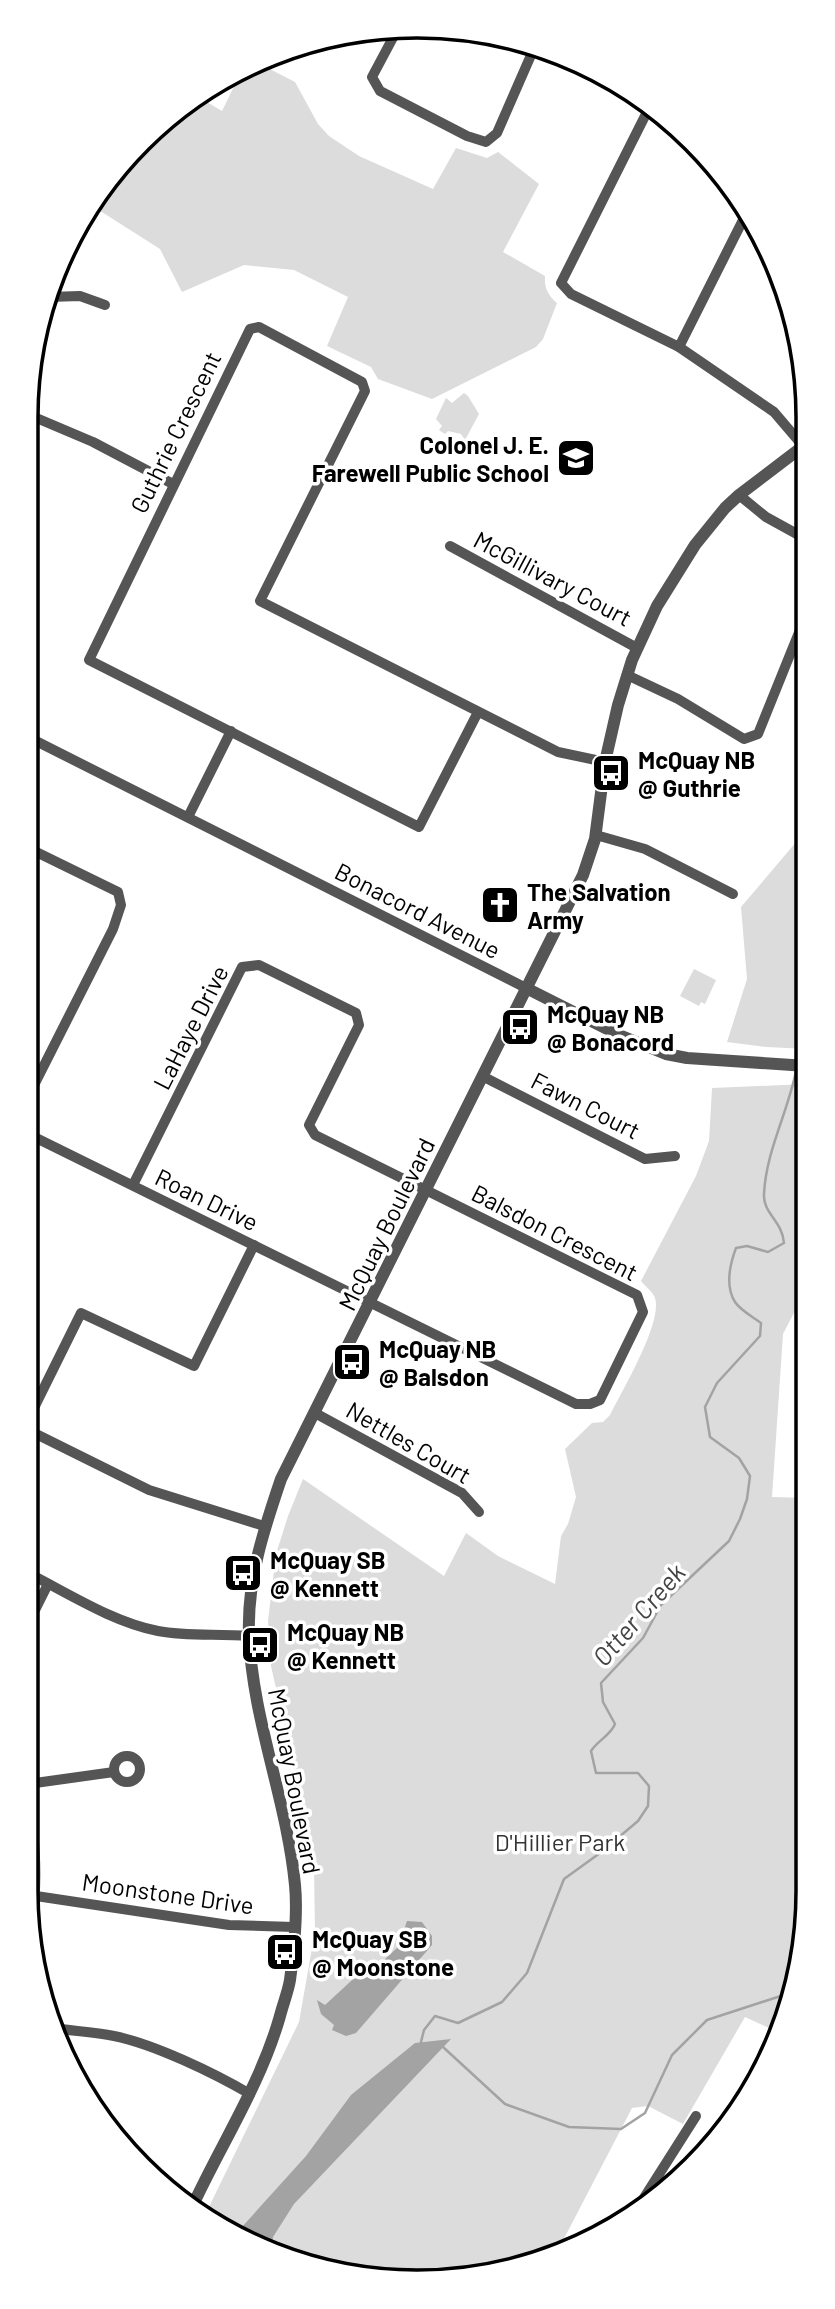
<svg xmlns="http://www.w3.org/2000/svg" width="835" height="2309" font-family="Barlow,sans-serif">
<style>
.green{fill:#dcdcdc}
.water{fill:#a3a3a3}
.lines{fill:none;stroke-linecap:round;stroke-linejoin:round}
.stream{stroke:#a3a3a3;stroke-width:2.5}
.minor{stroke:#555;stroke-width:10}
.tertiary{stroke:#555;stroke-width:12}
.labels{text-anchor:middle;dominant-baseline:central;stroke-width:7;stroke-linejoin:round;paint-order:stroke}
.street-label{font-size:24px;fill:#000;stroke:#fff}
.poi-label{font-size:24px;font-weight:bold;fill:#000;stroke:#fff;text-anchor:start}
.park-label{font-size:24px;fill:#333;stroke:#fff}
.water-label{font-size:26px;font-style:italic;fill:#444;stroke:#fff}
.rim{fill:none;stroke:#000;stroke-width:3.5}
</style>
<rect width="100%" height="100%" fill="#fff"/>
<g class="green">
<path d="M262,65L295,82L318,124L329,136L359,156L433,189L456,148L487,158L498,152L539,184L503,252L545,276C544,288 548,295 557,303L543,339L536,347L432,399L378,379L371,367L327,346L348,297L294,270L244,265L182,292L160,249L94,207L107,180L200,98L222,111L241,72Z"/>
<polygon points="464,393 468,396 479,414 465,440 461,434 448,431 445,434 439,430 442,426 436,419 446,398 452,403"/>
<polygon points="806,817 807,1049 767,1047 727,1042 747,979 741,907 797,841"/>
<polygon points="694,969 716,980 705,1004 701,1002 699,1006 680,996"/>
<path d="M807,1084V1288L783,1334L772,1497L808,1498L809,1891L796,1992L778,2032L745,2017L683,2124L648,2106L632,2108L557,2252L533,2263L527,2261L523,2267L518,2270L367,2279L244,2242L206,2213L299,2022L315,1931L314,1870L306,1822L271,1666L268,1621L276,1554L288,1516L303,1479L444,1576L466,1533L498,1556L555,1584L561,1536L568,1524L576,1497L565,1449L592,1423L603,1422L610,1415C622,1391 663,1322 655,1298C653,1292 645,1286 641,1281L696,1176L709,1141L712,1088Z"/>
</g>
<g class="water">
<polygon points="407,1921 422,1922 432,1936 432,1945 356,2033 346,2036 332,2030 334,2025 321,2014 317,2000 325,2005 364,1969 382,1962 398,1947"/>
<polygon points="451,2039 294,2204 273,2237 271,2250 244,2242 238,2237 241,2228 306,2156 351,2095 415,2043"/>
</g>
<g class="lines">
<g class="stream">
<polyline points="797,1061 800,1043 807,1031"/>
<path d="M421,2042L424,2030L435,2016L458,2023L502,2002L527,1973L564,1879L600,1853L638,1821L648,1806L649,1786L638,1773H596L591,1751C598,1740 610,1736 615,1724L603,1702L601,1683L643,1638L661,1605L729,1541L740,1519L747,1499L750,1476L739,1458L710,1437L705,1407L717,1383L760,1336L761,1323C753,1317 740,1310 735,1302C725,1286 730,1264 736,1248L747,1246L768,1252L784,1243C782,1220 763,1214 764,1194C766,1151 788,1112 796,1071"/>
<polyline points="443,2047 505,2104 569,2127 621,2129 645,2113 672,2055 707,2020 796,1991"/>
</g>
<g class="minor">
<polyline points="396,32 372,77 380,91 467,136 486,142 497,133 535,46"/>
<polyline points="649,108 561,283 571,294 679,347 774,412 803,446"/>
<polyline points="49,297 80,296 105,305"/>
<polyline points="679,347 747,212"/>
<polyline points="27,414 93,442 173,484"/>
<polyline points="739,495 766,517 806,539"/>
<polyline points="450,546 637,648"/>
<polyline points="627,675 678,699 744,739 758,734 806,615"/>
<polyline points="478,712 419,827 89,660 250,329 259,327 362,382 365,391 260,601 558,752 605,762"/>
<polyline points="26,736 526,988"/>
<polyline points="188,817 231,731"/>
<polyline points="596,835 645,849 733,894"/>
<polyline points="26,847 118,892 121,905 113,929 26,1101"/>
<polyline points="482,1076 645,1159 675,1156"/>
<polyline points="26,1133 576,1404 590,1404 600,1400 643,1312 637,1295 315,1135 309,1125 359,1025 356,1013 259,965 242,967 133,1185"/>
<polyline points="315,1413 462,1493 479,1512"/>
<polyline points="26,1424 81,1313 194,1366 254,1245"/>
<polyline points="26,1429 149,1490 264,1526"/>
<path d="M26,1572C68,1593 112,1622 158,1631C188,1637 219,1633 249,1636"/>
<polyline points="26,1628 48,1584"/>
<circle cx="127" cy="1769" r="13"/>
<path d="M26,1771C32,1821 40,1869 32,1920"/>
<polyline points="28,1784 114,1772"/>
<polyline points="36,1896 229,1925 294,1927"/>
<path d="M53,2028C73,2031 94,2032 114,2036C154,2044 214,2073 250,2094"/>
<polyline points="598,2234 631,2211 642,2201 696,2116"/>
</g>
<g class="tertiary">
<polyline points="526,988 619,1035 666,1054 687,1058 807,1066"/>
<path d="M194,2203C223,2141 261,2083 280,2016C283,2004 288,1992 290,1980C294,1950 298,1915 295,1885C287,1800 252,1719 249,1634C247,1580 264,1529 281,1479L583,875L595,839L605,762L618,705L632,660L657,606L695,545L725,508L739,495L806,444"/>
</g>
</g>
<defs>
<symbol id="school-square" viewBox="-11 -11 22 22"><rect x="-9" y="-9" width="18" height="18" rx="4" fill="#000" stroke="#fff"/><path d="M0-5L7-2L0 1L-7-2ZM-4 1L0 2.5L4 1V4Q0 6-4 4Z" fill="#fff"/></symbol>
<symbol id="bus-square" viewBox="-11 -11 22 22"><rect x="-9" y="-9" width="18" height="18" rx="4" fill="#000" stroke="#fff"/><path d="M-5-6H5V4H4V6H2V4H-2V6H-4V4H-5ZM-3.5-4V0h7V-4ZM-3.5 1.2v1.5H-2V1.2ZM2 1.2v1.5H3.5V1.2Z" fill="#fff"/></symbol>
<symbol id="church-square" viewBox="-11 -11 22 22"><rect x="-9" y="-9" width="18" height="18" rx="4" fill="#000" stroke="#fff"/><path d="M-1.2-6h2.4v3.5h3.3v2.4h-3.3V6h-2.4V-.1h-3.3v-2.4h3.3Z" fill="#fff"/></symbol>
</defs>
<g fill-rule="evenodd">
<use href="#school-square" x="554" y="436" width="44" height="44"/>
<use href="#bus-square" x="589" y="751" width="44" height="44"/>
<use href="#church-square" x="478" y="883" width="44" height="44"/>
<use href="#bus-square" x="498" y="1005" width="44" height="44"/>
<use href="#bus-square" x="330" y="1340" width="44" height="44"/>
<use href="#bus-square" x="221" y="1551" width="44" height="44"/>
<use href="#bus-square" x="238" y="1623" width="44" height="44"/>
<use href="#bus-square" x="263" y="1930" width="44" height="44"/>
</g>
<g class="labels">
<g class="street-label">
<text transform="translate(175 432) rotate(-64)">Guthrie Crescent</text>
<text transform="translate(553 578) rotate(28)">McGillivary Court</text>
<text transform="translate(418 910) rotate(27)">Bonacord Avenue</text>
<text transform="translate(190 1027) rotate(-63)">LaHaye Drive</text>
<text transform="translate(586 1105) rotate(27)">Fawn Court</text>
<text transform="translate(207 1199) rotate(26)">Roan Drive</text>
<text transform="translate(386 1224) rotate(-64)">McQuay Boulevard</text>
<text transform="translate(555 1232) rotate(27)">Balsdon Crescent</text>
<text transform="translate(409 1442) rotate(30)">Nettles Court</text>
<text transform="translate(295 1781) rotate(79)">McQuay Boulevard</text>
<text transform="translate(168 1893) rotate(8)">Moonstone Drive</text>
</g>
<g class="poi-label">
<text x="549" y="444" text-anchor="end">Colonel J. E.<tspan x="549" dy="28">Farewell Public School</tspan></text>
<text x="638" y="759">McQuay NB<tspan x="638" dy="28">@ Guthrie</tspan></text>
<text x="527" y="891">The Salvation<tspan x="527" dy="28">Army</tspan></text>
<text x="547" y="1013">McQuay NB<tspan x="547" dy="28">@ Bonacord</tspan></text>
<text x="379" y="1348">McQuay NB<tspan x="379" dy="28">@ Balsdon</tspan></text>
<text x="270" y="1559">McQuay SB<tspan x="270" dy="28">@ Kennett</tspan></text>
<text x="287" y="1631">McQuay NB<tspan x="287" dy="28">@ Kennett</tspan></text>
<text x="312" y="1938">McQuay SB<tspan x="312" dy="28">@ Moonstone</tspan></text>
</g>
<g class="park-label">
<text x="560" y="1841">D'Hillier Park</text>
</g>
<g class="water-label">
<text transform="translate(638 1614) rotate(-49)">Otter Creek</text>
</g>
</g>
<path d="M0 0H835V2309H0ZM417 38H417A379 379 0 0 1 796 417V1891A379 379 0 0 1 417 2270H417A379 379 0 0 1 38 1891V417A379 379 0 0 1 417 38Z" fill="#fff" fill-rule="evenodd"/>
<path class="rim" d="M417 38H417A379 379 0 0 1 796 417V1891A379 379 0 0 1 417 2270H417A379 379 0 0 1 38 1891V417A379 379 0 0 1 417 38Z"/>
</svg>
